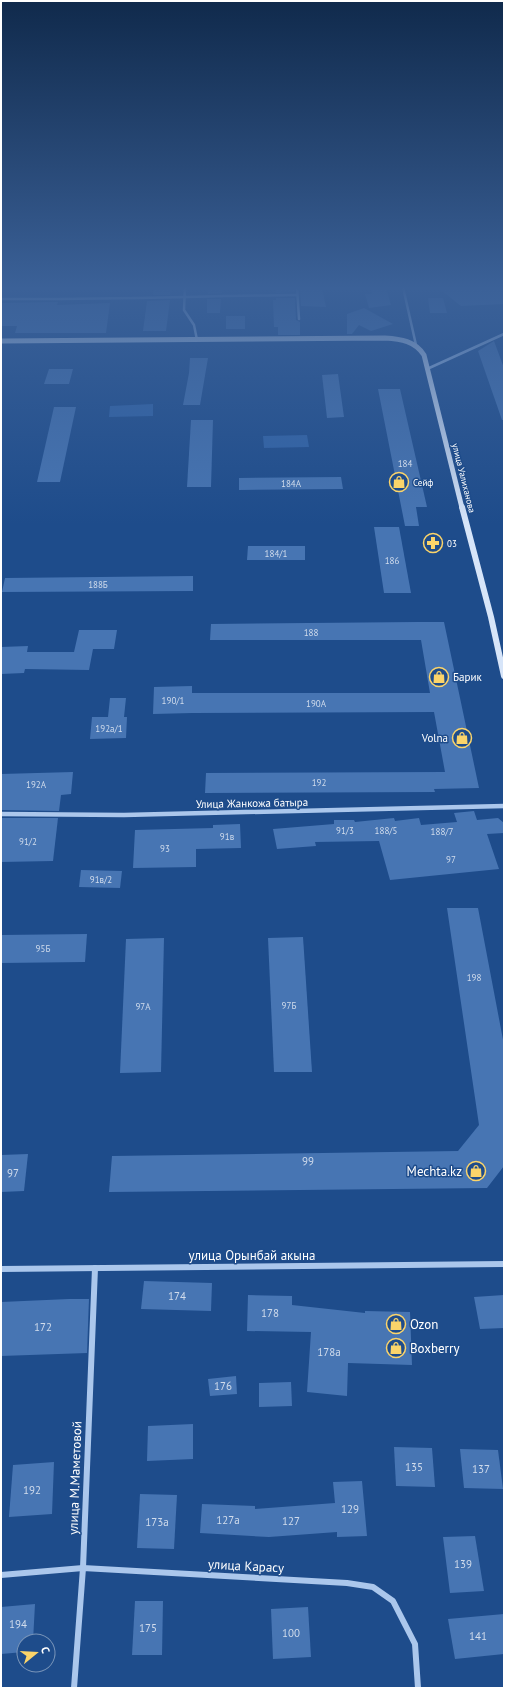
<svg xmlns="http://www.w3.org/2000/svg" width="505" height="1689" font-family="'PT Sans',sans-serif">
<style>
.green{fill:#3265a9}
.building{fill:#4775b3}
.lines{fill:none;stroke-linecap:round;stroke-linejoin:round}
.street-far2{stroke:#abc7ec;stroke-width:2.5}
.street-far1{stroke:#abc7ec;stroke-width:4.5}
.street{stroke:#abc7ec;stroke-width:6}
.secondary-far1{stroke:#d7e5f9;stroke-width:5}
.secondary{stroke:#d7e5f9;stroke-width:6}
.labels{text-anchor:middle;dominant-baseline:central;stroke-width:3;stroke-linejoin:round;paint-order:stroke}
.number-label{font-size:9px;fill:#d1dcec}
.far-street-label{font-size:9px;fill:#fff;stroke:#1e4c8b}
.far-poi-label{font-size:9px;fill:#fff;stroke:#1e4c8b;text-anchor:start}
.poi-label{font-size:11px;fill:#fff;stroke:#1e4c8b;text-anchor:start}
.street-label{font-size:11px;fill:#fff;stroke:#1e4c8b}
.near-number-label{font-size:11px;fill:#d1dcec}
.near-poi-label{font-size:13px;fill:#fff;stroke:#1e4c8b;text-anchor:start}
.near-street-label{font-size:13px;fill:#fff;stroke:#1e4c8b}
</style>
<rect width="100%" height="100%" fill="#1e4c8b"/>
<g class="green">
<polygon points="153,404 153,416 109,417 110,406"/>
<polygon points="307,435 309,447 264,448 263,436"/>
</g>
<g class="building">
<polygon points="154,287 171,287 170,295 153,295"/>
<polygon points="208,287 222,287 222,293 208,294"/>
<polygon points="275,287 294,288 295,292 276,293"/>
<polygon points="370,287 386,287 391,305 369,308 365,294 372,294"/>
<polygon points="437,287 504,287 504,304 461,306"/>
<polygon points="300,288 322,288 326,307 301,306"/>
<polygon points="276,298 295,298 296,320 300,322 300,335 278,335 278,327 274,327 273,300 276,300"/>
<polygon points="428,298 443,298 447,313 430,313"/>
<polygon points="207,299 221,299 220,313 207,313"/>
<polygon points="170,300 166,331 143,331 147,301"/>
<polygon points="54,302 58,302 57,305 110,303 106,333 15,333 17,326 1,326 1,303"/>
<polygon points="364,308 393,324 371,331 359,325 352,334 347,334 347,314"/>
<rect x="226" y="316" width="19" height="13"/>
<polygon points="494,341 504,368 504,420 502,420 478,351"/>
<polygon points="190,358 208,358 200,405 183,405 189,373"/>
<polygon points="49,369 73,369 69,384 44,384"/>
<polygon points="338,374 344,417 327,418 322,375"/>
<polygon points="378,389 400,389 427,507 416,507 419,526 405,526"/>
<polygon points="54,407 76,407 60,482 37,482"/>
<polygon points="191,420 213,420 211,487 187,487"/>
<polygon points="341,477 343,489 239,490 239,478"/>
<polygon points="374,527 399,527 411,593 384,593"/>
<polygon points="248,546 305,546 305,560 247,560"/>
<polygon points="193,576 193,591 2,592 5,578"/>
<polygon points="417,622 444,622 479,788 434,789 435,792 205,793 206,773 445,772 434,712 192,713 153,714 154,687 192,686 192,693 430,693 421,640 210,640 211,624"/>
<polygon points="79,630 117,630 114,649 93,649 89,670 25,669 24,673 1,674 1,647 28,646 27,652 74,652"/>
<polygon points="110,698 126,698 124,717 127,717 126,738 90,739 92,717 108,717"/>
<polygon points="73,772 71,794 61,795 59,811 1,810 1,774"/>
<polygon points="474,811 477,820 498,818 504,823 504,833 487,834 499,869 390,880 379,841 315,842 316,846 277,849 273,829 334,824 334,820 354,820 355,822 394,818 395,821 419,818 421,825 457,822 454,813"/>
<polygon points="1,818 58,818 53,861 1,862"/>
<polygon points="240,824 241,848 196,849 196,867 133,868 135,830 213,828 213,825"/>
<polygon points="81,870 122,871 120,888 79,887"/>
<polygon points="447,908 478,908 504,1045 504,1166 487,1188 109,1192 112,1156 458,1151 479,1125"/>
<polygon points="87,934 85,962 1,963 1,935"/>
<polygon points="303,937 312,1072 274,1072 268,938"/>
<polygon points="164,938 161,1072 120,1073 126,939"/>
<polygon points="28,1154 24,1191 1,1192 1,1155"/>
<polygon points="144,1281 212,1283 211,1311 141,1309"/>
<polygon points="248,1295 292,1296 292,1305 365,1313 365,1311 410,1312 412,1365 348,1363 347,1396 307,1392 311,1332 247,1331"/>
<polygon points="504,1295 504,1328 480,1329 474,1297"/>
<polygon points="69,1299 89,1299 87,1353 1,1356 1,1302"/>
<polygon points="236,1376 237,1394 210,1396 208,1379"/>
<polygon points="291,1382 292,1406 259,1407 259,1383"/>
<polygon points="193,1424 193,1459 147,1461 148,1426"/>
<polygon points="394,1447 432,1448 435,1487 396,1486"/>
<polygon points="460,1449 498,1450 503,1489 464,1488"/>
<polygon points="54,1462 52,1514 9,1517 13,1465"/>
<polygon points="362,1481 367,1536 337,1537 337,1532 269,1537 200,1533 202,1504 255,1506 255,1509 335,1503 333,1482"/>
<polygon points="140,1494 177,1495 174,1549 137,1548"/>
<polygon points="475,1536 484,1591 450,1593 443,1537"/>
<polygon points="135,1601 163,1601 162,1655 132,1655"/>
<polygon points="35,1604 33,1641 24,1641 24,1652 1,1654 1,1607"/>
<polygon points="308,1607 311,1657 273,1659 271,1609"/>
<polygon points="504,1614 504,1654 455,1659 448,1619"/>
</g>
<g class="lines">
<g class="street-far2">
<polyline points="185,287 184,310 194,325 197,340"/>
<polyline points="297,287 299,319"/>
<polyline points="403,287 416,345"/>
<path d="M1,299C100,300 198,296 297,295"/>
<polyline points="427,369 504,334"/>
</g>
<polyline class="street-far1" points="1,814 124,815 504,806"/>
<g class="street">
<polyline points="1,1269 504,1264"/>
<polyline points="1,1575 83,1568 347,1583 373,1587 393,1601 415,1644 418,1688"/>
<polyline points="74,1688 83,1568 95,1268"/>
</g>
<path class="secondary-far1" d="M1,341L385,338C401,339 415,341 424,355L462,508"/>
<polyline class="secondary" points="462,507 491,617 504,676"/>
</g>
<linearGradient id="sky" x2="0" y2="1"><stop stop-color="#102a4c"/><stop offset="0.55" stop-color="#3b6198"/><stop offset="1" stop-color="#3b6198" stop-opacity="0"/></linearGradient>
<rect width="505" height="524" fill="url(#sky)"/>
<defs>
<symbol id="shop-ring" viewBox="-11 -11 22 22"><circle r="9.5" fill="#1e4c8b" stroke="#fbd46a" stroke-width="1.5"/><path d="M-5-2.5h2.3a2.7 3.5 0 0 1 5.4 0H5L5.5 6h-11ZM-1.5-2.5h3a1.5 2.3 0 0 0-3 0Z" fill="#fbd46a"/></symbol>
<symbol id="pharmacy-ring" viewBox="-11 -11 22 22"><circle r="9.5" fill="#1e4c8b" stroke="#fbd46a" stroke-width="1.5"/><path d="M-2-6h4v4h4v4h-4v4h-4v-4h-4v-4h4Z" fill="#fbd46a"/></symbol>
</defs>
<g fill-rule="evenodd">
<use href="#shop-ring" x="388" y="471" width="22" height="22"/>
<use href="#pharmacy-ring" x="422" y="532" width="22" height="22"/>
<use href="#shop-ring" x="428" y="666" width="22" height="22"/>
<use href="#shop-ring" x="451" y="727" width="22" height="22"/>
<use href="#shop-ring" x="465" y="1160" width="22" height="22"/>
<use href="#shop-ring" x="385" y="1313" width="22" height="22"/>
<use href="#shop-ring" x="385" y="1337" width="22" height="22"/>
</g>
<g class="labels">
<g class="number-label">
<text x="405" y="463">184</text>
<text x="291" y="483">184А</text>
<text x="276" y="553">184/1</text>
<text x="392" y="560">186</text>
<text x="98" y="584">188Б</text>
<text x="311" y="632">188</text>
<text x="173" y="700">190/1</text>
<text x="316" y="703">190А</text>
<text x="109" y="728">192а/1</text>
<text x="319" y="782">192</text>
<text x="36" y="784">192А</text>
<text x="345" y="830">91/3</text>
<text x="386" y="830">188/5</text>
<text x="442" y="831">188/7</text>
<text x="227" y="836">91в</text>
<text x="28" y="841">91/2</text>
<text x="165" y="848">93</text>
<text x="451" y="859">97</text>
<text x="101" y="879">91в/2</text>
<text x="43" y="948">95Б</text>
<text x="474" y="977">198</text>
<text x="289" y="1005">97Б</text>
<text x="143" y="1006">97А</text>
</g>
<g class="far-street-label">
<text transform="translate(464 478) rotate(76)">улица Уалиханова</text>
</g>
<g class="far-poi-label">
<text x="413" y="482">Сейф</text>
<text x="447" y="543">03</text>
</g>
<g class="poi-label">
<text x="453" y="677">Барик</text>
<text x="448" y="738" text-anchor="end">Volna</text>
</g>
<g class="street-label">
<text transform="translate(252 803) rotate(-1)">Улица Жанкожа батыра</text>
</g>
<g class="near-number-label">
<text x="308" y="1161">99</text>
<text x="13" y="1173">97</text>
<text x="177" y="1296">174</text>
<text x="270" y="1313">178</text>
<text x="43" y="1327">172</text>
<text x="329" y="1352">178а</text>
<text x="223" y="1386">176</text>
<text x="414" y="1467">135</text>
<text x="481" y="1469">137</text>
<text x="32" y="1490">192</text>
<text x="350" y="1509">129</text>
<text x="228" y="1520">127а</text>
<text x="291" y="1521">127</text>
<text x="157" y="1522">173а</text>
<text x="463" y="1564">139</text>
<text x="18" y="1624">194</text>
<text x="148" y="1628">175</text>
<text x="291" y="1633">100</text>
<text x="478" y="1636">141</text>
</g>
<g class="near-poi-label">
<text x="462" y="1171" text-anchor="end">Mechta.kz</text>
<text x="410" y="1324">Ozon</text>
<text x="410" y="1348">Boxberry</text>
</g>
<g class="near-street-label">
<text x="252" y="1255">улица Орынбай акына</text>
<text transform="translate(75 1478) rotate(-88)">улица М.Маметовой</text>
<text transform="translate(246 1566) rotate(3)">улица Карасу</text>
</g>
</g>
<rect width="505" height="1689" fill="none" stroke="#ffffff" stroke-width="4"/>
<g transform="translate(36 1653) rotate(72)"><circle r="19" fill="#1e4c8b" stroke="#7894b9"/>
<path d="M0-3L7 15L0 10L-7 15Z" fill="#fbd46a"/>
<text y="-6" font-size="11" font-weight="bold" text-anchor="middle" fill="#ffffff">С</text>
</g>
</svg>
